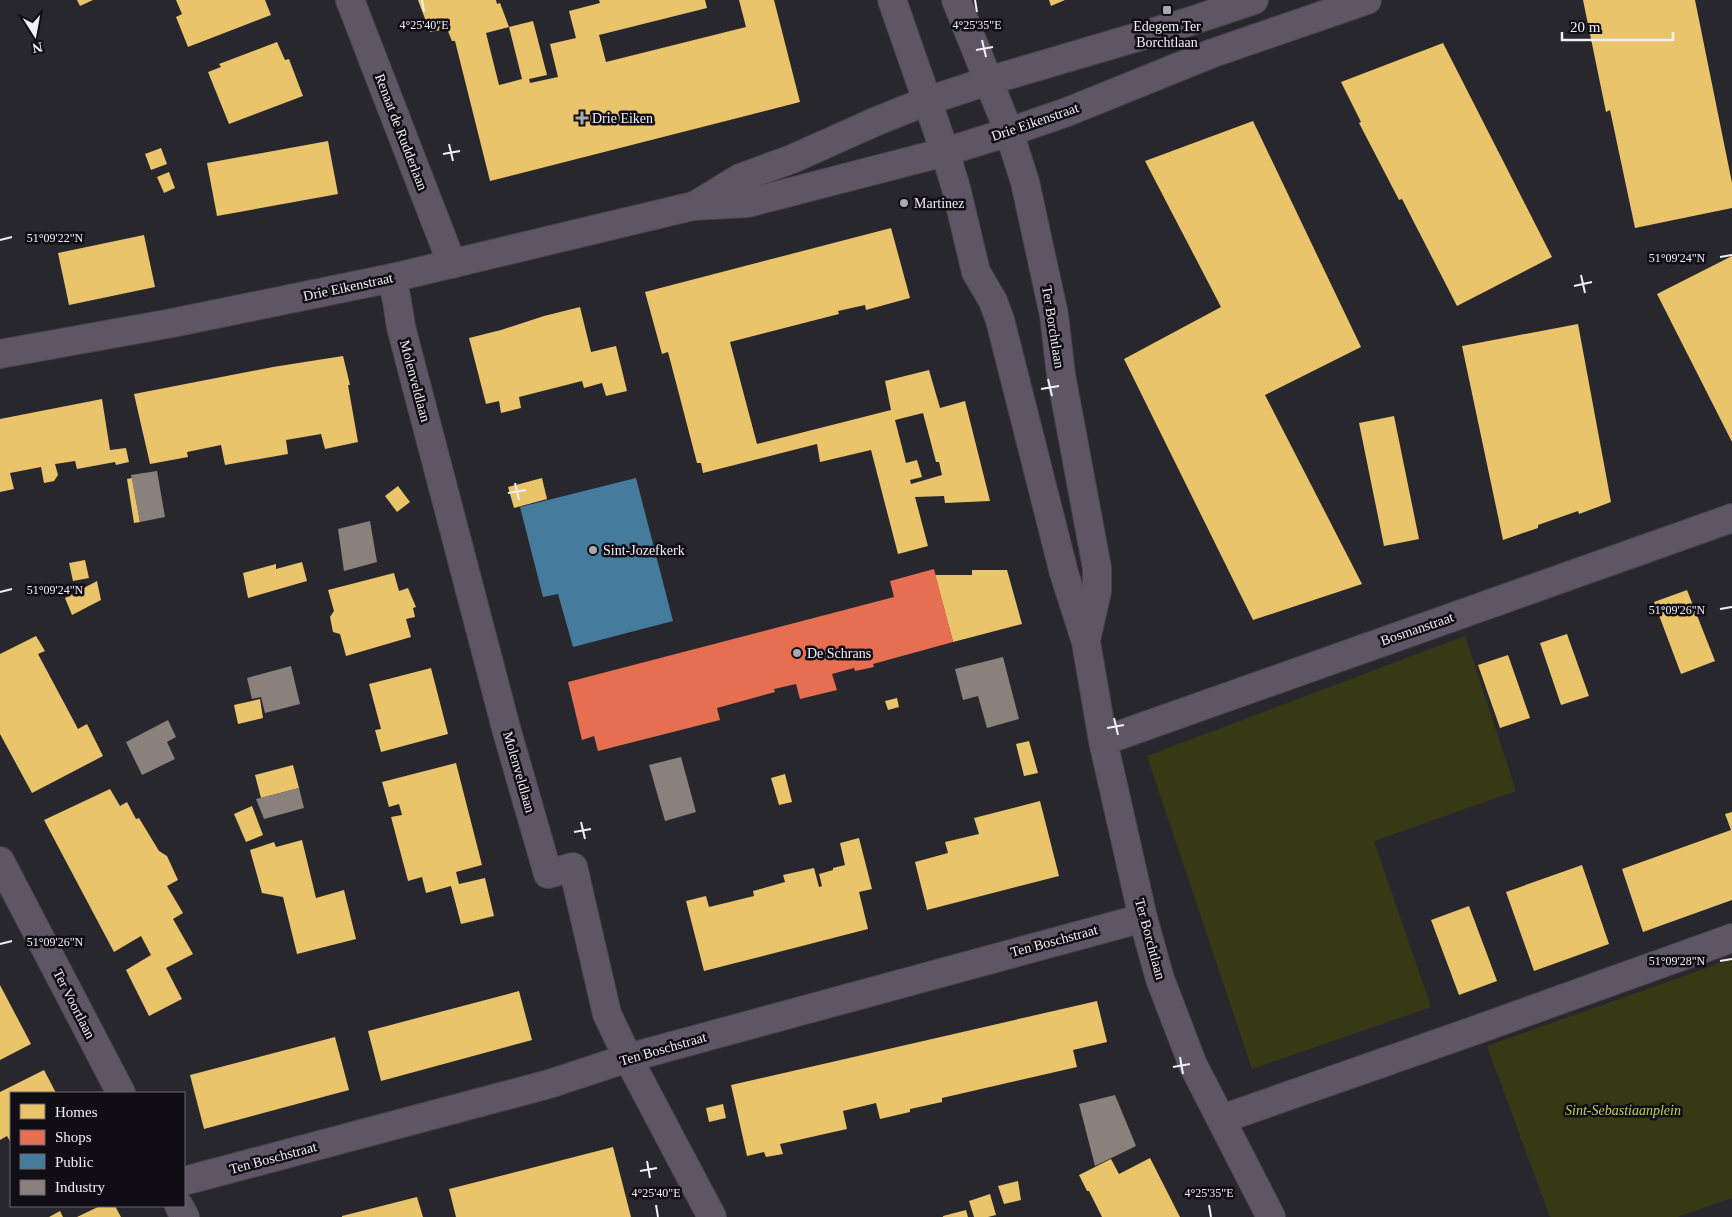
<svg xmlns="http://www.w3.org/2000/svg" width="1732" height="1217" font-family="Georgia,serif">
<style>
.green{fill:#373915}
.homes{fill:#e9c46a;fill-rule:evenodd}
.shops{fill:#e76f51}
.public{fill:#457b9d}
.industry{fill:#8a817c}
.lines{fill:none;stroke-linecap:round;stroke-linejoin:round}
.minor-casing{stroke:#464449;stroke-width:30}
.tertiary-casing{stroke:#464449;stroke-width:30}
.minor{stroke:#5e5664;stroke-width:28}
.tertiary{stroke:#5e5664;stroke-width:28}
.ticks{fill:none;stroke:#f0eef7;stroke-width:2}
.poi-dot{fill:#aaa8b1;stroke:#100e14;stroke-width:2}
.labels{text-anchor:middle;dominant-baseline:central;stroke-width:5;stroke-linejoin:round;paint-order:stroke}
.poi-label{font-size:14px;fill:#f0eef7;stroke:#100e14;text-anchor:start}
.street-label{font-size:14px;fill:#f0eef7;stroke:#100e14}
.park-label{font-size:14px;font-style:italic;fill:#c3ce57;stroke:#100e14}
.ticks-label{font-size:12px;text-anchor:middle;fill:#f0eef7;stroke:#100e14;stroke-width:5;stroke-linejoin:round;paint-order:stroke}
</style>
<rect width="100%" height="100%" fill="#29272e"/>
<g class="green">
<polygon points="1465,636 1516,791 1374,841 1431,1007 1252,1069 1147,756"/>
<polygon points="1732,959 1732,1198 1677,1217 1550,1217 1487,1046"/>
</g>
<g class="homes">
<polygon points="77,0 93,0 80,6"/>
<polygon points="176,0 265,0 271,15 188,47 176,17 182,14"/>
<polygon points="418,0 496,0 497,4 500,3 509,27 486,33 499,85 522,79 509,27 533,21 547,75 529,79 530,83 558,77 550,44 576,38 569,11 600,3 599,0 705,0 707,8 599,35 606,62 746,27 739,0 774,0 800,102 490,181 455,41 452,41 447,29 430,32"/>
<polygon points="1049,0 1065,0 1051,6"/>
<polygon points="1583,0 1695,0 1732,183 1732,208 1635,228 1610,110 1606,112"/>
<polygon points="277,42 285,60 289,59 303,96 229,124 208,72 221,67 219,64"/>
<polygon points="1443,43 1552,257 1457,306 1402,199 1399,200 1359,123 1361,122 1341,82"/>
<polygon points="1253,121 1361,347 1265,395 1362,584 1253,620 1124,359 1221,307 1145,161"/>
<polygon points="328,141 338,194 217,216 207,163"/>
<polygon points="161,148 167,164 151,170 145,154"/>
<polygon points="169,172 175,188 164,193 157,177"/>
<path d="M891,228L910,298L866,310L865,305L838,311L839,314L730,342L757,444L891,410L885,381L929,370L940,408L965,401L990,501L945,503L944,496L915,497L928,546L898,554L871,450L820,462L817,444L703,473L701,463H697L668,352L662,354L645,292ZM923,413L936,462H939L942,475L911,484L910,480L922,477L917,460L906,463L895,420Z"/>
<polygon points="144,235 155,287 69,305 58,253"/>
<polygon points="1732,256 1732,442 1657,294"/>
<polygon points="580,307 591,352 616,346 627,391 606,396 602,383 584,388 582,381 519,397 521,408 501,413 499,401 486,404 469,338 501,330 544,316"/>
<polygon points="1578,324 1611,502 1579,514 1578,511 1538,525 1538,528 1503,540 1462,346"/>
<polygon points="343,356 350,385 348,385 358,442 325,449 321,434 286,440 288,454 225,465 221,445 187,452 188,457 150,464 134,394 273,367"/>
<polygon points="102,399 110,450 126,448 129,462 116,465 115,462 77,469 75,461 55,464 58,475 54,481 44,483 41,467 10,473 14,489 0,492 0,419"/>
<polygon points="1394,416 1419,539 1384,546 1359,423"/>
<polygon points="132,478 140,522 134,523 127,479"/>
<polygon points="542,478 547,499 514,508 508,487"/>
<polygon points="398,486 410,502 397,512 385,496"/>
<polygon points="85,560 89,578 73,581 69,563"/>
<polygon points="302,562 307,581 248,598 243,573 276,564 276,569"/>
<polygon points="972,570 1007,570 1022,624 953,642 935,575 972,575"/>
<polygon points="394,573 399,591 408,588 416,607 413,608 415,617 406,619 411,637 346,656 340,634 333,632 330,617 334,611 328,590"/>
<polygon points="97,581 101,600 72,615 65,598"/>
<polygon points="1687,590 1715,661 1681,674 1654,602"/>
<polygon points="1567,634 1589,696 1561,705 1540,643"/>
<polygon points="36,636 45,651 38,654 78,729 87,724 103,756 32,793 0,734 0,654"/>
<polygon points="1508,655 1530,718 1500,728 1478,665"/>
<polygon points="431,668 448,734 381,752 375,730 381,729 369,684"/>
<polygon points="897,698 899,707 888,710 885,701"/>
<polygon points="260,699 263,718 238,724 234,705"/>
<polygon points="1029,741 1038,773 1024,776 1016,744"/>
<polygon points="456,763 482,865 456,872 459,884 485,878 494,916 461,924 451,886 426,893 422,877 408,881 391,817 402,815 399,804 389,807 382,782"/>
<polygon points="293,765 299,788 261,798 255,775"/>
<polygon points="785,774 792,802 779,805 771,778"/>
<polygon points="110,789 120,806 127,802 136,819 139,818 159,851 167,856 178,880 167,886 183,913 173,919 193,954 166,968 182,999 149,1016 126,970 151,955 141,936 114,952 44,820"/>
<polygon points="1040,801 1059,876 927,910 915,862 948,853 945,842 979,834 974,818"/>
<polygon points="252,806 263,835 246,842 234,814"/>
<polygon points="1732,812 1732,900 1643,932 1622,869 1731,830 1725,814"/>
<polygon points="859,838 872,889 859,892 868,929 704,971 686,901 706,896 709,907 754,896 753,891 785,882 783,875 814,868 819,887 822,886 819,874 833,870 833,868 845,865 840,843"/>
<polygon points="302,840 316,898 344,890 356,939 297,954 283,897 262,893 250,850 274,842 276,847"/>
<polygon points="1582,865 1609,944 1534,971 1506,892"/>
<polygon points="1469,906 1497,981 1459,995 1431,920"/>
<polygon points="0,985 31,1044 0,1060"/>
<polygon points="519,991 532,1040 381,1081 368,1031"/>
<polygon points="1097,1001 1107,1042 1073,1050 1077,1067 942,1098 942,1102 910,1109 910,1112 880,1119 876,1103 843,1111 847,1129 780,1144 783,1154 766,1157 764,1152 747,1156 731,1085"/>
<polygon points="335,1037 349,1090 204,1129 190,1075"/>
<polygon points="44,1070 56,1093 11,1093 11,1143 7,1136 0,1140 0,1092"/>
<polygon points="723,1104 726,1118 709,1122 706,1108"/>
<polygon points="613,1147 631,1217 456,1217 449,1189"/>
<polygon points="1150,1158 1180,1217 1102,1217 1089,1191 1087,1191 1079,1175 1111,1159 1119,1174"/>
<polygon points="1018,1181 1021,1200 1004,1204 998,1186"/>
<polygon points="990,1194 996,1215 988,1217 974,1217 969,1201"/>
<polygon points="417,1197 423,1217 342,1217 342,1216"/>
<polygon points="100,1206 115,1206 121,1217 77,1217"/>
<polygon points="966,1210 968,1217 943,1217 943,1216"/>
<polygon points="60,1211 63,1217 49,1217"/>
</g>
<polygon class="shops" points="934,569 953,642 873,664 874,667 855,671 854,668 832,674 837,690 800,699 796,684 774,689 775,692 717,708 720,720 598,751 594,736 582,740 568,682 894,597 890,581"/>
<polygon class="public" points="636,478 673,621 573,647 558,594 543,597 520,507"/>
<g class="industry">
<polygon points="157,471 165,517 140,522 131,475"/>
<polygon points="370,521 377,562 344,571 338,529"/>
<polygon points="1003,657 1019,719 987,728 978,696 963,700 955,669"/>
<polygon points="291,666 300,704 265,713 261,697 252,699 247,678"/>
<polygon points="168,720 176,737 167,742 175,759 142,775 126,742"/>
<polygon points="681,757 696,812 665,821 649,765"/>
<polygon points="299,788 304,808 264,819 256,799"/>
<polygon points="1115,1095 1136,1146 1095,1166 1079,1104"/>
</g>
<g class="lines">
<defs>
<g id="minor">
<polyline points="350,0 452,264"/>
<polyline points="892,0 945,152 956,188 976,272 993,301 1000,320 1064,573 1086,642 1103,741 1143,918 1160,979 1193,1065 1271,1217"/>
<polyline points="956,0 1009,132 1025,182 1054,315 1061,375 1097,568 1097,591 1086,640"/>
<polyline points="392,278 397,301 401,327 506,728 548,874 573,867 607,1014 628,1058 712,1217"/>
<polyline points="1103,741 1732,518"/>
<polyline points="0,861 121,1093"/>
<polyline points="1222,1119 1476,1030 1732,938"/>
<polyline points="184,1181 549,1084 628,1058 1143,918"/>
<polyline points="179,1206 185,1217"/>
</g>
<g id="tertiary">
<polyline points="696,205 740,178 792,159 877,121 927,101 988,81 1185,23 1254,0"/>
<polyline points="0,354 172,323 392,278 693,206 748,203 945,152 1009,132 1067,112 1213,53 1367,0"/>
</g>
</defs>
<use href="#minor" class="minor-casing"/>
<use href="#tertiary" class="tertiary-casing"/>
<use href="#minor" class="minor"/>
<use href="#tertiary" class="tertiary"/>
</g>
<path class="ticks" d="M422,0L424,12M975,0L977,12M982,40L986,57M976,50L993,47M449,144L453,161M443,154L460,151M0,240L12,237M1720,257L1732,255M1581,275L1585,293M1574,286L1592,282M1048,379L1052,396M1041,389L1059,386M515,483L519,500M508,493L526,490M0,592L12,589M1720,609L1732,607M1114,718L1118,735M1107,728L1124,725M581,822L585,839M574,832L591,829M0,944L12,941M1720,961L1732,959M1180,1057L1183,1074M1173,1067L1190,1064M647,1161L650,1178M640,1171L657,1168M656,1205L658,1217M1209,1205L1211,1217"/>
<g class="poi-dot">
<rect x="1162" y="5" width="10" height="10" rx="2.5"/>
<path d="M579.5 110.5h5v5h5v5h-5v5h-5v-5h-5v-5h5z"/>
<circle cx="904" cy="203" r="5"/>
<circle cx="593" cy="550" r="5"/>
<circle cx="797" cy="653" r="5"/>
</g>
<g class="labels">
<g class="poi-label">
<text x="1167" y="26" text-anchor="middle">Edegem Ter<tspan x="1167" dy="16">Borchtlaan</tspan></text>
<text x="592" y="118">Drie Eiken</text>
<text x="914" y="203">Martinez</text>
<text x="603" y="550">Sint-Jozefkerk</text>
<text x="807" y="653">De Schrans</text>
</g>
<g class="street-label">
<text transform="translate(1035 122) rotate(-19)">Drie Eikenstraat</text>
<text transform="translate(401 132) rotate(69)">Renaat de Rudderlaan</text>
<text transform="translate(348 287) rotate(-12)">Drie Eikenstraat</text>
<text transform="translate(1053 327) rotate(81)">Ter Borchtlaan</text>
<text transform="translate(415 381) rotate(75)">Molenveldlaan</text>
<text transform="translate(1417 629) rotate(-19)">Bosmanstraat</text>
<text transform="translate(519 772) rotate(74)">Molenveldlaan</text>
<text transform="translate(1150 939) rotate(75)">Ter Borchtlaan</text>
<text transform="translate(1054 941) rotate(-15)">Ten Boschstraat</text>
<text transform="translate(74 1004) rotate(63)">Ter Voortlaan</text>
<text transform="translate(663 1049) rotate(-16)">Ten Boschstraat</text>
<text transform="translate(273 1158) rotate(-15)">Ten Boschstraat</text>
</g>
<g class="park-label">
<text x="1623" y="1110">Sint-Sebastiaanplein</text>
</g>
</g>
<g class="ticks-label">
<text x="424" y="29">4°25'40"E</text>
<text x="977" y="29">4°25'35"E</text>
<text x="55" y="242">51°09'22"N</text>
<text x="1677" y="262">51°09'24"N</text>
<text x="55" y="594">51°09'24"N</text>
<text x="1677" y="614">51°09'26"N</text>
<text x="55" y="946">51°09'26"N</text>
<text x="1677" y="965">51°09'28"N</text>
<text x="656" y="1197">4°25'40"E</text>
<text x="1209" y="1197">4°25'35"E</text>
</g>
<rect x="10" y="1092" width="175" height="115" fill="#100e14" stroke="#6a686f"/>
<rect x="20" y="1104" width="25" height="15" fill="#e9c46a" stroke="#6a686f"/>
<text x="55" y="1117" font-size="15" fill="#f0eef7">Homes</text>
<rect x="20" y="1130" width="25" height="15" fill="#e76f51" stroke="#6a686f"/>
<text x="55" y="1142" font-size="15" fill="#f0eef7">Shops</text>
<rect x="20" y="1154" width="25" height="15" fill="#457b9d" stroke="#6a686f"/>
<text x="55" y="1167" font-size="15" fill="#f0eef7">Public</text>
<rect x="20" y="1180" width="25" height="15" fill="#8a817c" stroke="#6a686f"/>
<text x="55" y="1192" font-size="15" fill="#f0eef7">Industry</text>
<g transform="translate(35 35) rotate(169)" stroke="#100e14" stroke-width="4" paint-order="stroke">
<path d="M0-4L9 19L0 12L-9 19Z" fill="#f0eef7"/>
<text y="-8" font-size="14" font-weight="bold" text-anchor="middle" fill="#f0eef7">N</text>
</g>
<path d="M1562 32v8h111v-8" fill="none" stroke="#f0eef7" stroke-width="2.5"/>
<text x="1570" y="32" font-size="15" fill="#f0eef7" stroke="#100e14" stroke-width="4" paint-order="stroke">20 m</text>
</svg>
